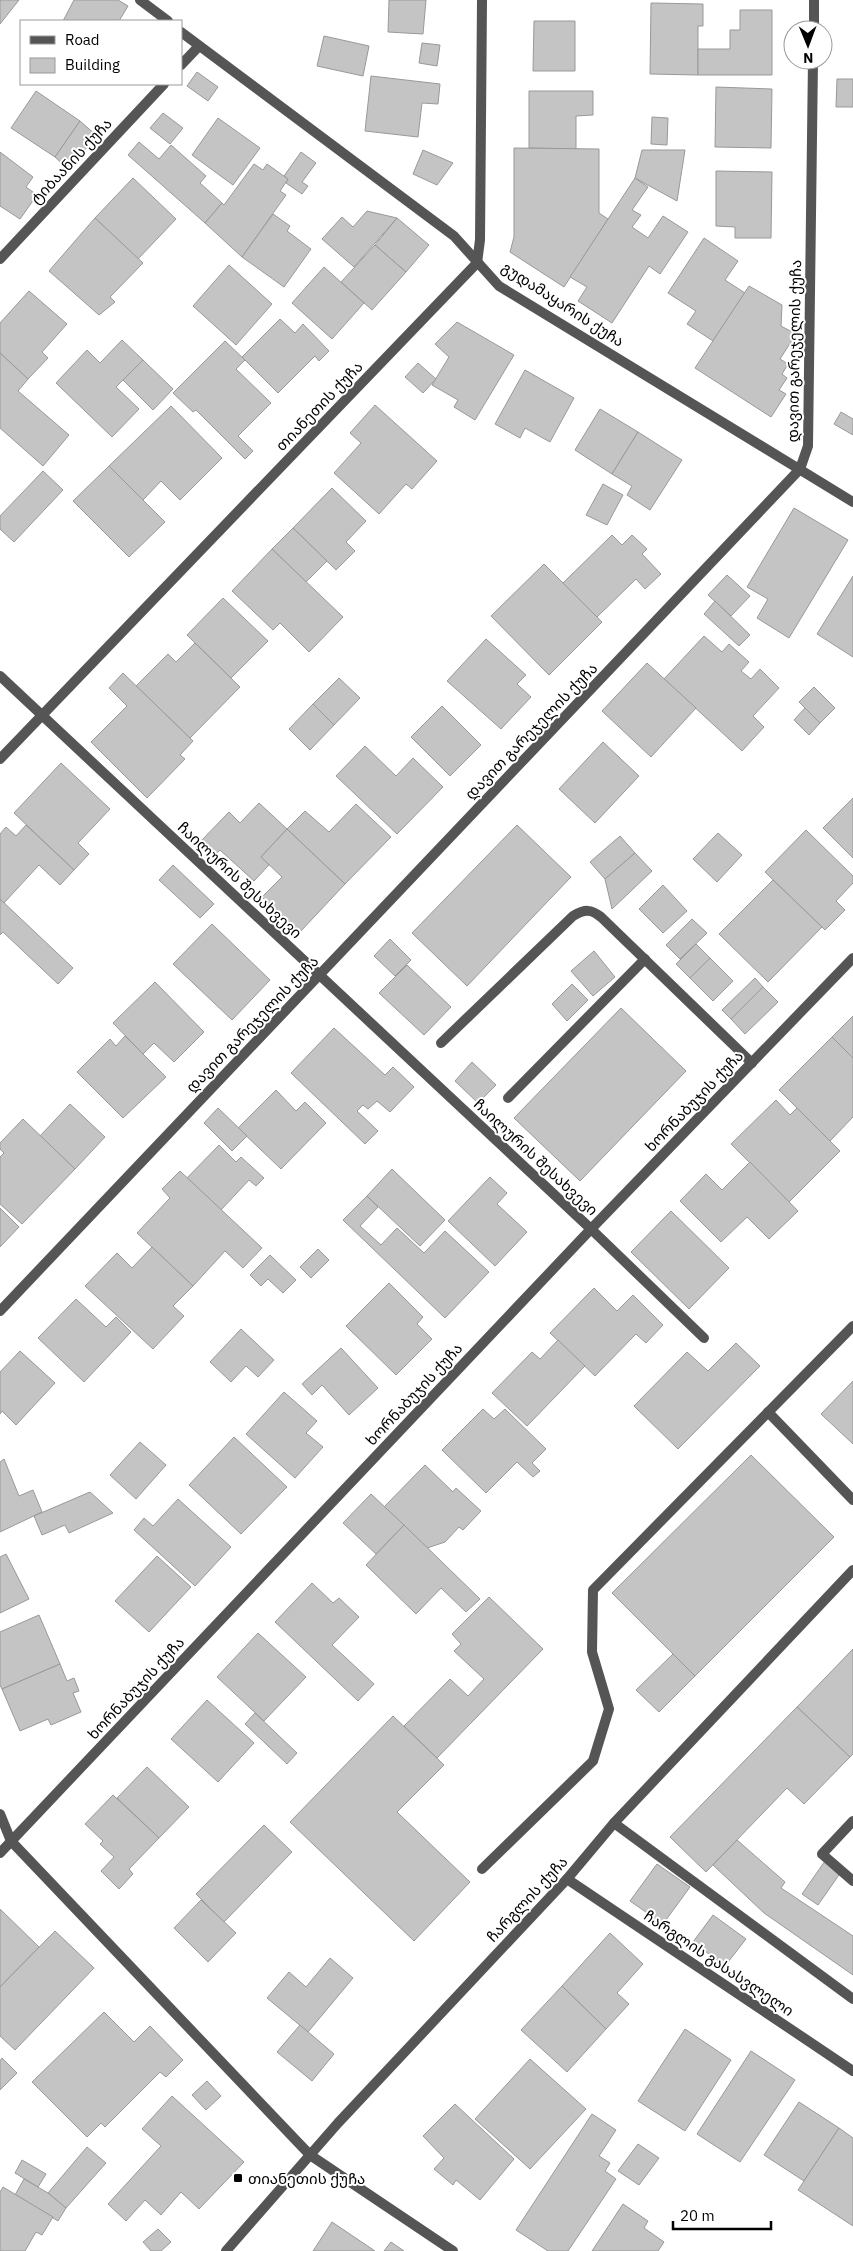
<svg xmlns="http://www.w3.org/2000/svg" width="853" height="2251" font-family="'IBM Plex Sans','Noto Sans Georgian',sans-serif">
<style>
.building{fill:#c4c4c4;stroke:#999}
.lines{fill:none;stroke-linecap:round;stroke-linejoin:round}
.service{stroke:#555;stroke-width:10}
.minor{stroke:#555;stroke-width:10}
.tertiary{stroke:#555;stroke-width:10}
.poi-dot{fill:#000;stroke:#fff;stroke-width:2}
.labels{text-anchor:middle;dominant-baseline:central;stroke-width:4;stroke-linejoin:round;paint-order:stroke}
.street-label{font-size:15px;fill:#000;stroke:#fff}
.poi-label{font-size:15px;fill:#000;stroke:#fff;text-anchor:start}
</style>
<rect width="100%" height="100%" fill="#fff"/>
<g class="building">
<polygon points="0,0 19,0 0,24"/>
<polygon points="74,0 118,0 128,6 119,21 63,21"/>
<polygon points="389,0 426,0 423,34 388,32"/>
<polygon points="651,3 703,4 703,26 698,26 698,75 650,74"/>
<polygon points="740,10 772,10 772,75 698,75 698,49 730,49 730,30 740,30"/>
<polygon points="534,21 575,21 575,71 533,71"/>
<polygon points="324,36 369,46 363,76 317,66"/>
<polygon points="422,43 440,45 437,66 419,63"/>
<polygon points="197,72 218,87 208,101 187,86"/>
<polygon points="371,76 440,84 438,104 422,103 418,137 365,131"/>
<polygon points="837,79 853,79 853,107 836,107"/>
<polygon points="716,87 772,89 771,148 715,147"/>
<polygon points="36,91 80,121 55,157 11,128"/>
<polygon points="529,91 593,91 593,115 576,116 576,149 529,148"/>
<polygon points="163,113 183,128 170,144 150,128"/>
<polygon points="652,117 668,118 667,145 651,144"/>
<polygon points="218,118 260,148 233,185 192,155"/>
<polygon points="80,121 97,136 68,169 55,157"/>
<polygon points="139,142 159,159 171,145 206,176 200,183 222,203 205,223 128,155"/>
<polygon points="514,148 599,149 599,213 608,219 564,287 510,252 514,237"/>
<polygon points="423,150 453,163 437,185 413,174"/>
<polygon points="642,150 685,150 677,201 635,178"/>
<polygon points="0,152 33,177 26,187 37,195 20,219 0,206"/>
<polygon points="301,152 316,163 302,182 308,186 302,194 286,183 288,179 284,176"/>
<polygon points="254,164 263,170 267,164 288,179 280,191 286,195 242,257 205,223 222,203 224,205"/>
<polygon points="716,171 772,172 771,238 735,238 735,227 716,226"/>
<polygon points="133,178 176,219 138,259 95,218"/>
<polygon points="635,178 648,187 632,210 641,215 632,227 648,238 663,216 688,232 660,274 649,266 612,323 578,301 587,287 570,277"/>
<polygon points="367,211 397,218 354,267 322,239 342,217 353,227"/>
<polygon points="273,214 290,226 287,231 311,249 284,287 242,257"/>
<polygon points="95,218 143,263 110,297 115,302 99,315 49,271"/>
<polygon points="397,218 429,245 406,272 375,245"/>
<polygon points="704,238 738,261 725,280 745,293 713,341 687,324 696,311 668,293"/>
<polygon points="375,245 406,272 372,310 341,282"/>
<polygon points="229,265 272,304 236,345 193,306"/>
<polygon points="324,267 364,303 332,339 292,303"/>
<polygon points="749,286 782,305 781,326 796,334 780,359 788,364 782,374 787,378 779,390 786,394 771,417 695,368"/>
<polygon points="29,291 67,324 42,352 48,358 28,379 0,353 0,323"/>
<polygon points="280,319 295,333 303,324 329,351 319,361 315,356 278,393 242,357"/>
<polygon points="457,322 514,355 475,420 454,407 458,400 432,385 449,357 435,344"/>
<polygon points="122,340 143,360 116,387 139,409 112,437 56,383 87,350 100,363"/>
<polygon points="225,341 245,360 236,369 271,403 238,436 253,451 245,459 196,410 193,412 173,393"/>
<polygon points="0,353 28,379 18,391 69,435 43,466 0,428"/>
<polygon points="143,360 173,389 153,410 123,380"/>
<polygon points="418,363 436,379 423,393 405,377"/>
<polygon points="525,370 574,398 550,442 525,428 520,438 495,424"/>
<polygon points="375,405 437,461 412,489 406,484 379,514 334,473 361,443 350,433"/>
<polygon points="171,406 222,458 180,500 161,481 143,500 109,466"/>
<polygon points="600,409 638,432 612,474 575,450"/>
<polygon points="841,412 853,419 853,435 834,424"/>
<polygon points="638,432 682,460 650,510 627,495 632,486 612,474"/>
<polygon points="109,466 165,522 129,557 73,501"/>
<polygon points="43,471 63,490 14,542 0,529 0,516"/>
<polygon points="603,484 623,495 607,525 586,515"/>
<polygon points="332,488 366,521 346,542 355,551 336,570 293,528"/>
<polygon points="794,508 848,540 789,638 757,618 768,599 747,587"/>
<polygon points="293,528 327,561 306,582 272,549"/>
<polygon points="612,535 622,545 632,535 647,549 642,554 661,574 645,589 636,579 597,617 563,583"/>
<polygon points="272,549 343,617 309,652 280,623 273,630 232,591"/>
<polygon points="544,564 602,622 549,675 491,616"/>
<polygon points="727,575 750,596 731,616 708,595"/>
<polygon points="853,576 853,657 817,634"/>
<polygon points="223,598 268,641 231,678 187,635"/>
<polygon points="715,601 750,635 739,646 704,614"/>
<polygon points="704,636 722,652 729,644 749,662 741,671 751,679 760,669 779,688 753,716 764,727 742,751 664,679"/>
<polygon points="486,639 526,675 517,684 531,697 501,729 447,681"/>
<polygon points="195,643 240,687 190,738 136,686 168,654 176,662"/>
<polygon points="647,663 696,708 651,757 602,711"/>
<polygon points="123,673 193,741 180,755 185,759 147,798 91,742 127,706 109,688"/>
<polygon points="339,678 360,698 334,725 313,704"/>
<polygon points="814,687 835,708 820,723 799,702"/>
<polygon points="313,704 334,725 310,750 289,729"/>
<polygon points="442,706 481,745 450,776 411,737"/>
<polygon points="805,708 820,723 809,735 794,720"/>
<polygon points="603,742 639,776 595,823 559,789"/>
<polygon points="365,746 396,776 413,758 443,787 397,834 336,776"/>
<polygon points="61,763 110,809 78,843 89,854 74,870 14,813"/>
<polygon points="853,798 853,858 823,828"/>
<polygon points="259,803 287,829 261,857 269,865 254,881 220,850 214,856 200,842 229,812 240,823"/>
<polygon points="356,804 391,837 345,884 287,829 305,811 329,832"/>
<polygon points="26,825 74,870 60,885 39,865 4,903 0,899 0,834 6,827 16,836"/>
<polygon points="517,825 571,877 467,986 412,933"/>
<polygon points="287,829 345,884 300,932 262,897 282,877 261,857"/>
<polygon points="806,830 853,876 853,883 836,901 845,910 825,930 765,872"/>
<polygon points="718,833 742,855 717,882 693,859"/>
<polygon points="620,836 635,853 605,879 590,862"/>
<polygon points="635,853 652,871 612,909 605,879"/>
<polygon points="173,865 214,904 200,918 159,880"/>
<polygon points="773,880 822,927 768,982 719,934"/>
<polygon points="663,885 687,911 663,933 639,909"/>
<polygon points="0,899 73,968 58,984 3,932 0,935"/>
<polygon points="692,919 707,933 680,959 666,945"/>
<polygon points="212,924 270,980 232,1020 173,964"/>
<polygon points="390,939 411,960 395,976 374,956"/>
<polygon points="696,944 710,958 690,978 676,964"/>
<polygon points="594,951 615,977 593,996 571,971"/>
<polygon points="710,958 733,981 713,1001 690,978"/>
<polygon points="407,965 451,1007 424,1035 379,993"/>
<polygon points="755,978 763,987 731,1019 722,1010"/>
<polygon points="155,982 204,1032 174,1062 154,1043 143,1054 113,1023"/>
<polygon points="572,984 588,1000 567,1021 552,1004"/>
<polygon points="763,987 778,1002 745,1034 731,1019"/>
<polygon points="621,1008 686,1071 580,1181 514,1118"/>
<polygon points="853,1016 853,1058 832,1037"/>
<polygon points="334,1028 385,1075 393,1067 414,1087 390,1112 377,1101 368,1109 363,1105 357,1111 378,1131 365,1144 291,1073"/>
<polygon points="125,1036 166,1077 123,1118 77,1072 110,1039 116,1046"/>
<polygon points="832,1037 853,1058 853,1117 830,1141 779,1090"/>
<polygon points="472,1062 496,1085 478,1103 455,1081"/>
<polygon points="276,1090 296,1111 305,1102 326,1123 281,1169 238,1128"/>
<polygon points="776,1100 790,1115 797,1108 840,1151 789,1202 731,1144"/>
<polygon points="70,1104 105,1137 75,1169 40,1136"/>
<polygon points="218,1108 247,1136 232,1151 204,1123"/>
<polygon points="23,1119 75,1169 22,1224 0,1204 0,1157 4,1153 0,1149 0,1143"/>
<polygon points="219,1145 236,1162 241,1157 264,1178 256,1186 249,1180 221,1210 187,1178"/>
<polygon points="750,1162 798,1211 769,1239 747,1217 721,1242 680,1201 706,1174 722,1190"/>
<polygon points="392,1169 445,1220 420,1246 367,1196"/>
<polygon points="180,1171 262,1248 243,1268 225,1251 193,1286 137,1233 170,1198 162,1189"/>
<polygon points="490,1177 507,1193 497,1204 527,1232 495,1266 448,1221"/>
<polygon points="367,1196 378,1207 360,1226 381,1245 397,1228 424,1253 445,1231 489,1272 445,1318 343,1220"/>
<polygon points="0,1208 19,1227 0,1247"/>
<polygon points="671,1211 729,1268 689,1309 631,1252"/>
<polygon points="152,1247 193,1286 173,1306 184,1316 153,1349 85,1286 117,1253 132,1268"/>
<polygon points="318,1249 329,1260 311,1278 300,1267"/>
<polygon points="270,1255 296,1280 283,1293 268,1279 261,1286 250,1275"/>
<polygon points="389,1283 423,1317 417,1324 432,1339 396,1375 346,1326"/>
<polygon points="594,1288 617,1311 633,1295 663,1325 646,1343 636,1334 595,1376 550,1333"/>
<polygon points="76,1299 106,1327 116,1317 131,1332 84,1382 38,1338"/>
<polygon points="241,1329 274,1360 258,1377 246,1366 231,1382 210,1362"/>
<polygon points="558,1340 585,1366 527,1426 492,1393 532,1352 540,1359"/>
<polygon points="736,1343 760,1366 678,1449 634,1406 687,1352 708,1371"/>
<polygon points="341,1348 378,1388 349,1415 322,1385 312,1395 302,1384"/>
<polygon points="20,1351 55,1383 16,1425 2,1411 0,1414 0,1372"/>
<polygon points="853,1381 853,1444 821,1414"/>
<polygon points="284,1392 317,1421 306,1433 323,1447 295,1478 246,1434"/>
<polygon points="483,1409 494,1419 505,1409 546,1449 532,1463 540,1471 533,1477 517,1462 486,1493 442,1450"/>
<polygon points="234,1437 287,1487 241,1534 189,1485"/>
<polygon points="140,1442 166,1465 136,1499 110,1475"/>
<polygon points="751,1455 834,1537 695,1676 612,1593"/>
<polygon points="4,1459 19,1496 33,1490 42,1512 0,1532 0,1462"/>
<polygon points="425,1465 453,1492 456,1488 481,1511 463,1530 459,1527 445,1542 427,1548 384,1507"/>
<polygon points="90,1492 113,1513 69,1533 65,1525 42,1535 34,1516"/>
<polygon points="371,1494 404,1525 376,1554 343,1523"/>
<polygon points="178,1499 231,1547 195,1586 134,1530 144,1518 153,1526"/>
<polygon points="404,1525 480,1599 466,1612 441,1588 416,1614 366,1565"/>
<polygon points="6,1554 29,1599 0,1613 0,1557"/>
<polygon points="157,1556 191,1587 149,1632 115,1601"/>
<polygon points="312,1583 333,1603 339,1598 359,1617 332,1645 374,1684 358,1701 275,1622"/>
<polygon points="489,1597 543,1649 437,1758 404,1726 450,1679 468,1696 484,1679 454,1651 461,1644 452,1634"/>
<polygon points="39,1615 60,1664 2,1689 0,1685 0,1632"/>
<polygon points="258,1633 306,1677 264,1721 217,1677"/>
<polygon points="853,1649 853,1754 850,1757 797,1707"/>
<polygon points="673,1654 695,1676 659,1712 636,1690"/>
<polygon points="60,1664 67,1681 74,1678 79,1691 73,1693 81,1712 51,1725 48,1719 20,1731 2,1689"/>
<polygon points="207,1700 254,1743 218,1782 171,1739"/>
<polygon points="797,1707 850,1757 804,1804 787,1788 706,1872 670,1837"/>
<polygon points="255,1713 297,1753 287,1764 245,1724"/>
<polygon points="393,1716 444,1765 397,1812 470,1882 414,1941 290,1822"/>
<polygon points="147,1767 189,1807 159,1838 117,1798"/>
<polygon points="113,1795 159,1838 129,1869 133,1874 119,1889 101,1871 114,1857 100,1844 103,1841 85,1824"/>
<polygon points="264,1825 292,1852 224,1922 196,1894"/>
<polygon points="737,1840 785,1882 781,1888 853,1936 853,1975 764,1913 713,1865"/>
<polygon points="825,1861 841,1872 818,1905 802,1894"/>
<polygon points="657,1864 690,1887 663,1924 630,1901"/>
<polygon points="201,1900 236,1933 208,1962 174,1928"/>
<polygon points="0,1909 39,1947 0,1987"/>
<polygon points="713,1915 746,1939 725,1966 693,1942"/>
<polygon points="55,1931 94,1968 15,2050 0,2036 0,1987"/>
<polygon points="610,1933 643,1964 617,1993 629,2004 606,2029 562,1986"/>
<polygon points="330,1958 353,1978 308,2032 267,1998 289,1972 306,1987"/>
<polygon points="562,1986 606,2029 567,2072 521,2030"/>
<polygon points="104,2012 134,2042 150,2026 183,2060 166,2077 160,2072 105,2127 101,2123 87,2137 32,2082"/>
<polygon points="300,2025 334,2054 312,2081 277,2052"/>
<polygon points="685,2029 731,2060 685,2131 638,2101"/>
<polygon points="751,2051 795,2080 740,2162 697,2134"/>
<polygon points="2,2058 17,2073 0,2090 0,2061"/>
<polygon points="530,2059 586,2109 530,2169 475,2119"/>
<polygon points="207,2081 221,2096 206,2110 192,2095"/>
<polygon points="172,2096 244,2162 199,2209 181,2192 161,2215 145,2200 126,2221 108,2204 161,2146 142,2129"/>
<polygon points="799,2102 839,2128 804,2181 764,2155"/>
<polygon points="455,2104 514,2159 480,2200 456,2180 453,2185 434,2169 444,2158 423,2136"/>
<polygon points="592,2114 616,2130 599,2156 610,2163 605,2171 616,2179 568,2251 548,2251 516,2230"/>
<polygon points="839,2128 853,2138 853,2226 798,2190"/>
<polygon points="638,2144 659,2158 639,2185 618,2171"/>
<polygon points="87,2147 106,2163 66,2208 48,2193"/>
<polygon points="22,2160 46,2174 38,2187 15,2173"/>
<polygon points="24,2179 48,2193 66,2208 58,2221 15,2195"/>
<polygon points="3,2187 53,2217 42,2235 36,2232 25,2251 0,2251 0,2192"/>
<polygon points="623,2204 648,2221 644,2228 664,2242 658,2251 592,2251"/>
<polygon points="332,2222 375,2251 313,2251"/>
<polygon points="158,2229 171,2242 161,2251 151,2251 143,2242"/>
<polygon points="391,2242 404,2251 384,2251"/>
</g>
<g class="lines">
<g class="service">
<path d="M441,1043L573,916C585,909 591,909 601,917L752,1063"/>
<polyline points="508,1098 645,959"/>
<polyline points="591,1229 704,1338"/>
<polyline points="768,1412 853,1500"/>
<polyline points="853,1821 822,1854 853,1881"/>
<polyline points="614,1823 853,1999"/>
<polyline points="482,1869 593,1761 609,1709 592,1652 593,1590 853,1326"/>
</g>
<g class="minor">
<polyline points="140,0 168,21"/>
<polyline points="814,30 814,0"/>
<polyline points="181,32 454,236 499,286 853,502"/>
<polyline points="181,65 199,46"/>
<polyline points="0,259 164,84"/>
<polyline points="0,676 591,1229"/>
<polyline points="0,759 477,263 480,240 482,0"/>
<polyline points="0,1311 800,469 808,446 813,60"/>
<polyline points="0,1814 11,1841 310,2155"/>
<polyline points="0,1853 591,1229 853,958"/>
<polyline points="567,1879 853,2071"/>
</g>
<g class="tertiary">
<polyline points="310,2155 453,2251"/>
<polyline points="226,2251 338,2123 567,1879 614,1823 853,1570"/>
</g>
</g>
<rect class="poi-dot" x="233" y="2173" width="10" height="10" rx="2.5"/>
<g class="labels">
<g class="street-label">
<text transform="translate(71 161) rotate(-47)">ტიბაანის ქუჩა</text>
<text transform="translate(563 304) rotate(33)">გუდამაყარის ქუჩა</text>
<text transform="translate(794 351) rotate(-89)">დავით გარეჯელის ქუჩა</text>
<text transform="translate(319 406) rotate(-46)">თიანეთის ქუჩა</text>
<text transform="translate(531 731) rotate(-46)">დავით გარეჯელის ქუჩა</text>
<text transform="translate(240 880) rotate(43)">ჩაილურის შესახვევი</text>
<text transform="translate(252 1024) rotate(-46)">დავით გარეჯელის ქუჩა</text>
<text transform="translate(694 1101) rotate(-46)">ხორნაბუჯის ქუჩა</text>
<text transform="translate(536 1157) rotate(43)">ჩაილურის შესახვევი</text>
<text transform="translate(414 1394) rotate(-47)">ხორნაბუჯის ქუჩა</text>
<text transform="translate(136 1688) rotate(-47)">ხორნაბუჯის ქუჩა</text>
<text transform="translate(527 1899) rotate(-47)">ჩარგლის ქუჩა</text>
<text transform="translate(719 1963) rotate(34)">ჩარგლის გასასვლელი</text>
</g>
<g class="poi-label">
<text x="248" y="2178">თიანეთის ქუჩა</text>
</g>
</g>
<rect x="20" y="20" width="162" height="65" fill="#ffffff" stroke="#999999"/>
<rect x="30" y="36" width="25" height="8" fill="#555555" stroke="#999999"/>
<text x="65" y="45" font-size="15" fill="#000000">Road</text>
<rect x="30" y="58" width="25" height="15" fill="#c4c4c4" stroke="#999999"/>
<text x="65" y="70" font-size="15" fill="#000000">Building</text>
<g transform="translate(808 45) rotate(179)"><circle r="24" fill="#ffffff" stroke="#999999"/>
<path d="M0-4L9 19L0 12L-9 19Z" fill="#000000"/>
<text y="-8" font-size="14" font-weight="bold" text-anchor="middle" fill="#000000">N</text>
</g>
<path d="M673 2221v8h98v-8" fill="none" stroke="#000000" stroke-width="2.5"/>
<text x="680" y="2221" font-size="15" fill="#000000" stroke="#ffffff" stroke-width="4" paint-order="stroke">20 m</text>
</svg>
